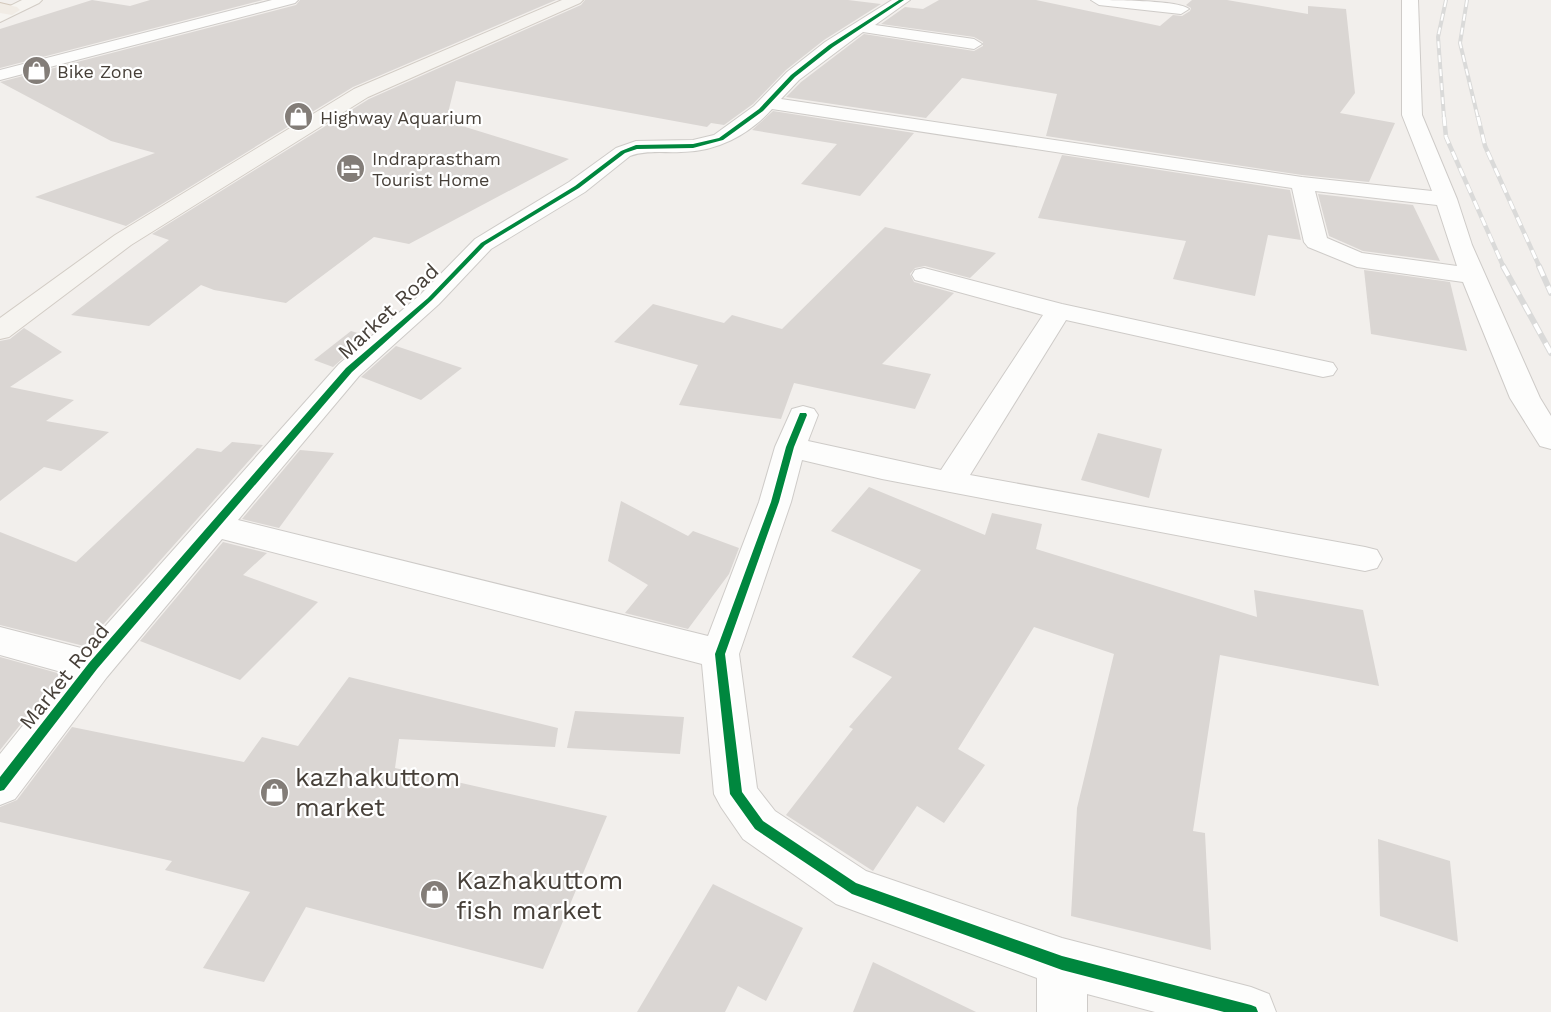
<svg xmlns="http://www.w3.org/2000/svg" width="1551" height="1012" font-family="'Work Sans',sans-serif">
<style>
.building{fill:#dad6d3}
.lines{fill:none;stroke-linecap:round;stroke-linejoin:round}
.street-casing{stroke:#cecbc8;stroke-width:2}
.secondary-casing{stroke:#d2ccc5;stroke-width:2}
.primary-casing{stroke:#d3c8bb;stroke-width:2}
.street{fill:#fdfdfc;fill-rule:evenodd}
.secondary{fill:#f6f4f0;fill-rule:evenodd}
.primary{fill:#f1ece5;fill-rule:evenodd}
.rail-far2-casing{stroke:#dadad9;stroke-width:4}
.rail-far1-casing{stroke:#dadad9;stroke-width:4.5}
.rail-casing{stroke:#dadad9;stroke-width:6}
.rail-far2{stroke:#fff;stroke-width:2;stroke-dasharray:7;stroke-linecap:butt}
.rail-far1{stroke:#fff;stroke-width:3;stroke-dasharray:9;stroke-linecap:butt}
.rail{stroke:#fff;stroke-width:4;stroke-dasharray:11;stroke-linecap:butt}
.cycleway-casing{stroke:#fff;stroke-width:4}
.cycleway{fill:#00873e;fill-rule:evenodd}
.labels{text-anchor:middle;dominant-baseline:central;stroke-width:4.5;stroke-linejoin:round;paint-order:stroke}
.far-poi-label{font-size:18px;fill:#474039;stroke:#fff;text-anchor:start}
.street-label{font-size:21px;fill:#474039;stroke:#fff}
.near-poi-label{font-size:26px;fill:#474039;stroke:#fff;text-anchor:start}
</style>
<rect width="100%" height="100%" fill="#f2efec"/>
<g class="building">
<polygon points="92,0 130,6 150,0 263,0 0,68 0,29"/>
<polygon points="300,0 556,0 353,87 126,226 35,197 155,153 111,141 0,82 296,5"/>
<polygon points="585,0 848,0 881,4 824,40 786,70 753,104 724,125 711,123 707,127 456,81 446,121 569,159 409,244 374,237 286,303 214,290 201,285 149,326 71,315 169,240 152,234 369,99 581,5"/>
<polygon points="939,0 1036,0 1160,26 1173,15 1182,16 1190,11 1191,8 1186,5 1192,0 1227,0 1308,14 1308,6 1346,9 1355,93 1340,113 1395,123 1369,182 1302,175 1046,136 1057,94 962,78 926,118 786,97 801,82 864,34 974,51 983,46 983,42 974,37 881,24 905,7 923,9"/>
<polygon points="773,111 914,133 860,196 801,184 837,144 752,130"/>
<polygon points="1062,155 1290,190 1301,240 1268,235 1255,296 1173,279 1186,241 1038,218"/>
<polygon points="1318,194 1413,205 1440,261 1363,251 1329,236"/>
<polygon points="885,227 996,253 970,278 925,266 915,268 910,274 914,282 954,293 882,364 931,374 915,409 794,383 781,419 679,405 698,365 614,342 653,304 724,323 732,315 782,329"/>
<polygon points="1364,270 1450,282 1467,351 1371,334"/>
<polygon points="24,328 62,352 10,387 74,400 46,421 109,432 61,471 44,467 0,501 0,341 10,339"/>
<polygon points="351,331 368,336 333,367 314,360"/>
<polygon points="396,346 462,368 421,400 361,377"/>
<polygon points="1098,433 1162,449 1149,498 1081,480"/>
<polygon points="232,442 263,445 84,646 0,625 0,532 76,562 197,448 221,452"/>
<polygon points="300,450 334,453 279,528 242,519"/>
<polygon points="869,487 985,535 992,513 1042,524 1036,549 1257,617 1254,590 1363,610 1379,686 1220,655 1193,831 1205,833 1211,950 1071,916 1077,808 1114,654 1034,627 958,749 985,765 944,823 917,806 873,871 786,815 853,729 849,727 892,677 852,657 921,570 831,531"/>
<polygon points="621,501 688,536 693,531 739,548 729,574 688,629 625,613 648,585 608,561"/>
<polygon points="223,542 267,553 243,575 318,602 240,680 140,641"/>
<polygon points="0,657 61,674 0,750"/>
<polygon points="349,677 558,728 555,747 399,739 395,768 607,816 543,969 306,907 264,982 203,968 250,892 165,870 172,861 0,822 0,807 17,800 72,727 244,762 262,737 298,746"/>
<polygon points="575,711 684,717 680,754 567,748"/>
<polygon points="1378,839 1450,861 1458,942 1380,916"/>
<polygon points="713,884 803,928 766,1001 738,986 725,1012 637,1012"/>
<polygon points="873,962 976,1012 853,1012"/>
</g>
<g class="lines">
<defs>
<g id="street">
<polygon points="272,0 298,0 295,3 0,80 0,70"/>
<path d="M892,0H910L875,25L974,39L982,44L974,49L863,32L799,80L781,99L1302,177L1432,191L1402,115V0H1418L1422,115L1457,199L1472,245L1540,398L1551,416V449L1540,446L1510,398L1463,282L1357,267L1308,247L1304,242L1292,188L772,109C749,135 716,152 681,152C665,153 646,150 630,156L585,192L491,249L439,304L359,376L238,520L708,636L759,502L775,447L792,409L803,406L814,409L818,415L808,441L941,470L1043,315L915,280L912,275L915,270L924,268L1062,304L1333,363L1337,369L1333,375L1323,377L1066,320L970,475L1365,547L1377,550L1382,559L1377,568L1365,571L882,479L802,460L791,502L739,654L757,788L775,811L866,871L1062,938L1251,987L1269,994L1276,1012H1155L1087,994V1012H1037V978L836,904L743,839L721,807L714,794L702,664L222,539L107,677L15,799L0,805V754L65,673L0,655V627L85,649L339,364L421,294L475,239L569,182L616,148L636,141L693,140L714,135L754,106L787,72L825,42ZM1315,191L1437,205L1457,266L1362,253L1327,238Z"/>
<path d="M1091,0C1109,0 1179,0 1189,9L1181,14L1099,5Z"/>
</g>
<g id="secondary">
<polygon points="22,0 42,0 39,3 0,22 0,11"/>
<polygon points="562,0 583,0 580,3 368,97 131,245 9,337 0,339 0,318 115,235 354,89"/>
</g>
<polygon id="primary" points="0,3 17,7 20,10 12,15 0,13"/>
</defs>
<use href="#street" class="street-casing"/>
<use href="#secondary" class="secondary-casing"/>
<use href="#primary" class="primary-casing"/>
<use href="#street" class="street"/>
<use href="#secondary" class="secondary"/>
<use href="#primary" class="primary"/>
<defs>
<g id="rail-far2">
<polyline points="1467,0 1460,43 1478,118"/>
<polyline points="1444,118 1438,37 1446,0"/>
</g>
<g id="rail-far1">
<polyline points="1444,117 1446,137 1504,268"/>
<polyline points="1478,117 1485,146 1540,268"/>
</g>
<g id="rail">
<polyline points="1503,266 1551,353"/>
<polyline points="1539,266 1551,293"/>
</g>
</defs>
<use href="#rail-far2" class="rail-far2-casing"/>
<use href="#rail-far1" class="rail-far1-casing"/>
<use href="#rail" class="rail-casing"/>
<use href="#rail-far2" class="rail-far2"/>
<use href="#rail-far1" class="rail-far1"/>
<use href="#rail" class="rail"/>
<defs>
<g id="cycleway">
<polygon points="899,0 904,0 833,47 795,77 763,111 723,140 693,148 637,149 625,153 579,188 485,245 432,300 352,372 97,669 4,790 0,791 0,777 89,663 346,368 428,298 481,243 575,186 621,151 636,145 693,144 719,138 759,109 791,75 829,45"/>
<polygon points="800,413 806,413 807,415 794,447 779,502 725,654 742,792 763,821 856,883 1062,956 1251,1005 1256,1007 1258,1012 1224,1012 1062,970 852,894 755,829 730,794 715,654 771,502 786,447"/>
</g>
</defs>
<use href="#cycleway" class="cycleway-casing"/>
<use href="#cycleway" class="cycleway"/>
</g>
<defs>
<symbol id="shop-disc" viewBox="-11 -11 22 22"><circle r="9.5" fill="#837d78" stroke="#fff"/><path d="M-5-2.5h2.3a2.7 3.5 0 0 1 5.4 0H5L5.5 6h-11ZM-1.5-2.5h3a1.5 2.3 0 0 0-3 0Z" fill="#fff"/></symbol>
<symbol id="hotel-disc" viewBox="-11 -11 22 22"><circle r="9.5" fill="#837d78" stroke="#fff"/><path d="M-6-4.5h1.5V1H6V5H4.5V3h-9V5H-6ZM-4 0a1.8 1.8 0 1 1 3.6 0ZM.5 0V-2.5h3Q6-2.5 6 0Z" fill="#fff"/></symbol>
</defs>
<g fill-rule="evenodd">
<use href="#shop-disc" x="20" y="54" width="33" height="33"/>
<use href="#shop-disc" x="282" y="100" width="33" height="33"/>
<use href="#hotel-disc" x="334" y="152" width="33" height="33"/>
<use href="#shop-disc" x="258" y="776" width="33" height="33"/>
<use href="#shop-disc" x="418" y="878" width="33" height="33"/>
</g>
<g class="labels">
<g class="far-poi-label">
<text x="57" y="71">Bike Zone</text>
<text x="320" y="117">Highway Aquarium</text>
<text x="372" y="158">Indraprastham<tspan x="372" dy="21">Tourist Home</tspan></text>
</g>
<g class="street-label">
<text transform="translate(388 311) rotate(-43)">Market Road</text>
<text transform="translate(64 676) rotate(-51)">Market Road</text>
</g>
<g class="near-poi-label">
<text x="295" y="777">kazhakuttom<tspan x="295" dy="30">market</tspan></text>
<text x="456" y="880">Kazhakuttom<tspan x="456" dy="30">fish market</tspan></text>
</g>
</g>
</svg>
